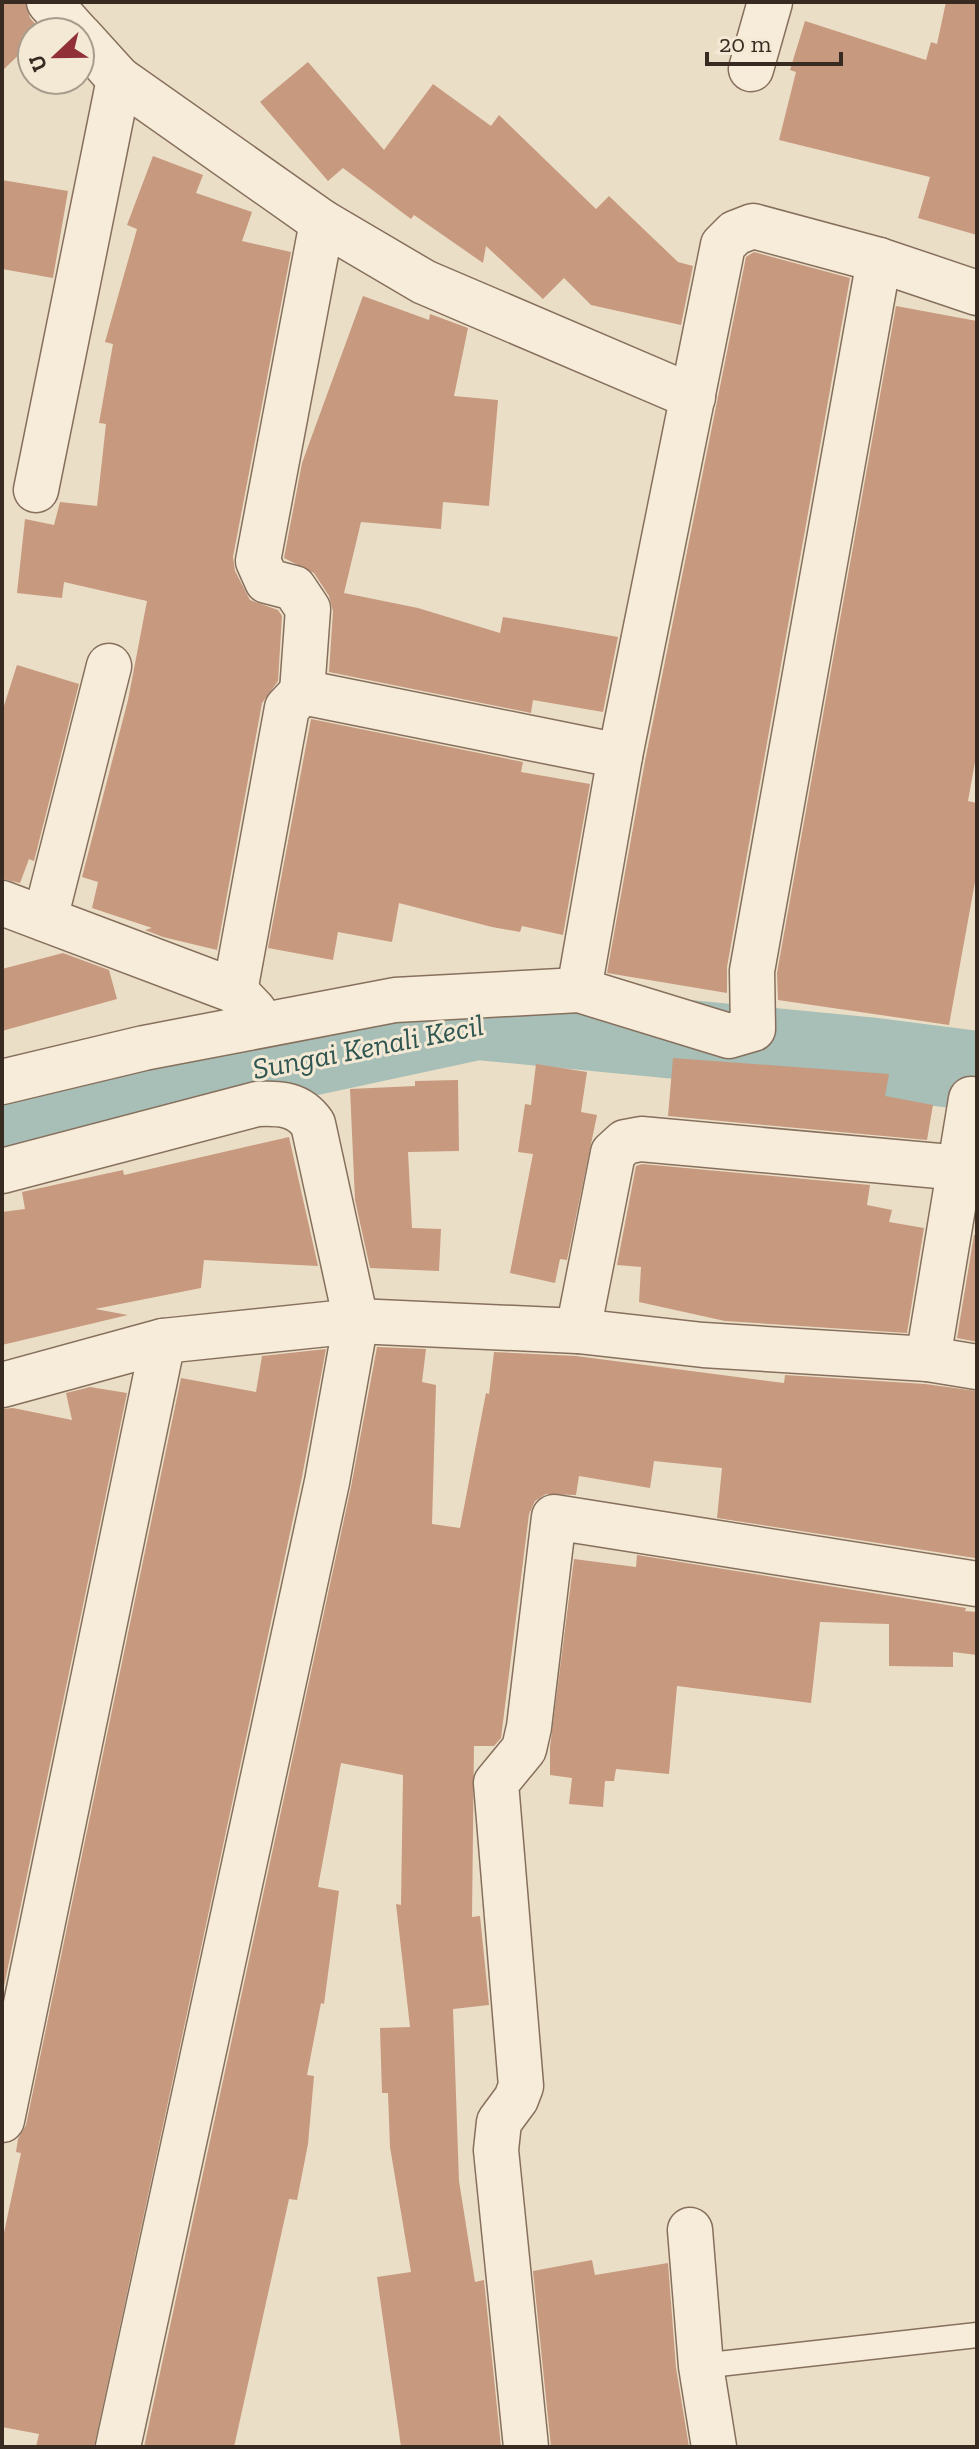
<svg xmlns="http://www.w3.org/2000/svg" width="979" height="2449" font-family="'Zilla Slab',serif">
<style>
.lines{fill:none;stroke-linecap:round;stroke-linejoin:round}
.river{stroke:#a7bfb7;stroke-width:80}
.building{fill:#c7997f}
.lane-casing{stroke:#86705d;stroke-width:27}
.street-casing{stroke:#86705d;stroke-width:47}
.lane{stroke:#f7ecd9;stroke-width:24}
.street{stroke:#f7ecd9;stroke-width:44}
.labels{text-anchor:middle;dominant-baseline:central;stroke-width:6;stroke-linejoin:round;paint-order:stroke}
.water-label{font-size:30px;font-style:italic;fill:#305651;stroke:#f3e9d5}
</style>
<rect width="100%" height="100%" fill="#ebdec6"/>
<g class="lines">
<polyline class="river" points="2,1122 477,1020 867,1057 977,1071"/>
</g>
<g class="building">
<polygon points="2,2 25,2 30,18 42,32 32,32 32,42 2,71"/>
<polygon points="946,2 977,2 977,235 918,218 930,177 779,140 796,72 790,70 805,21 926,60 931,42 937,44"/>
<polygon points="308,62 384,150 433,84 491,126 499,115 596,209 609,196 678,262 693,266 681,325 591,305 564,278 543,299 486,246 483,263 414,215 411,219 343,168 328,181 260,102"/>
<polygon points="153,156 203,175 196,193 252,212 242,241 291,252 233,557 235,571 250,600 278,610 282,616 278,681 262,703 217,950 163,937 145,930 152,928 92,908 98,882 82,877 128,700 147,601 64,582 62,598 17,593 25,519 54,525 60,502 97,506 106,424 99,423 113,344 105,342 137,229 127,225"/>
<polygon points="2,180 68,191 53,278 2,269"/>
<polygon points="754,252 850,278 727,967 727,993 607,973 645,761 746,257"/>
<polygon points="363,296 429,320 430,314 468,328 454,396 498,400 489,506 443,502 441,529 361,522 344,593 418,608 500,633 503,617 618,637 603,712 533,700 531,713 329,672 333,611 329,596 314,573 284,558 302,463"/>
<polygon points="896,306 977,321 977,751 968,801 977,803 977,871 949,1025 778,1000 777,973"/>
<polygon points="17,665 79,684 34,861 29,859 20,883 2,879 2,712"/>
<polygon points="311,719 523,762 521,772 590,784 563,935 522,926 520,932 492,927 399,903 392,942 338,932 333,960 268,948"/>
<polygon points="63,953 109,970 117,999 2,1031 2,969"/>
<polygon points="673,1058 889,1074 885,1096 933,1105 927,1140 668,1116"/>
<polygon points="536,1064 587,1072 581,1112 597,1115 567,1260 560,1259 555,1283 510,1273 533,1154 518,1152 525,1104 531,1105"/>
<polygon points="458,1080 459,1151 408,1152 412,1228 441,1229 439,1271 370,1268 355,1200 350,1089 415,1086 415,1081"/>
<polygon points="289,1137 318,1266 204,1260 201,1288 95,1309 128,1315 2,1345 2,1212 25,1209 22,1192 123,1170 124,1175"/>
<polygon points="642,1164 870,1185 867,1205 892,1210 889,1222 924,1228 907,1333 725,1321 639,1302 641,1267 617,1265 636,1166"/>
<polygon points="974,1235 977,1235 977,1342 957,1338"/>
<polygon points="377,1347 426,1349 422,1382 436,1385 432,1524 460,1528 486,1393 489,1394 494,1352 576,1356 784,1383 785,1375 925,1384 977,1391 975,1558 717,1518 722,1468 654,1461 650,1488 579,1476 576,1495 546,1494 535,1501 529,1514 501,1738 494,1746 474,1746 472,1917 480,1916 489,2005 453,2009 459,2181 475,2282 484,2280 501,2447 401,2447 377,2277 411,2272 390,2147 388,2093 382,2093 380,2028 410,2027 396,1904 401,1905 403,1775 341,1763 318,1887 339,1891 324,2004 321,2003 307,2075 314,2076 308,2144 297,2200 289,2199 234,2447 144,2447 351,1487"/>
<polygon points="326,1349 302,1477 94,2447 36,2447 39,2434 2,2427 2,2242 21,2153 16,2152 18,2139 26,2125 181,1378 256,1392 262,1356"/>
<polygon points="90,1387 127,1393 2,1996 2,1409 13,1408 72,1420 66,1393"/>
<polygon points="637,1555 966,1608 965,1611 977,1612 977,1655 953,1652 953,1667 889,1666 889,1624 820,1622 811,1703 677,1686 669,1774 616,1769 614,1781 605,1781 603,1807 569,1804 572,1778 550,1775 550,1747 574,1559 636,1567"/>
<polygon points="592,2260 595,2275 668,2263 676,2368 689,2447 551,2447 533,2271"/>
</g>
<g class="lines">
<defs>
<polyline id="lane" points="701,2366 977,2335"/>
<g id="street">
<polyline points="49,2 76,32"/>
<polyline points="80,36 119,79 322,222 424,282 693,397"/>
<polyline points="751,69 770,2"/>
<polyline points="36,490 119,79"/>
<polyline points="302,692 308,609 294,588 267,581 258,561 322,222"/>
<polyline points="2,903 235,991 254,1011"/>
<polyline points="45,919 109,666"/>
<polyline points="579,990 620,756 723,245 735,233 753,226 879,260 977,293"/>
<polyline points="235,991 287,708 302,692 620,756"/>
<polyline points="2,1082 144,1048 395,1000 579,990 729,1036 753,1029 752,971 879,260"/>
<path d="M2,1171L257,1104C281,1103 299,1104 313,1124L356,1321L327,1482L118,2447"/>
<polyline points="578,1331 613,1153 625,1142 641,1139 961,1168"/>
<polyline points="928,1359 971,1099"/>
<polyline points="2,1385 163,1341 356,1321 578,1331 703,1345 928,1359 977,1367"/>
<polyline points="2,2120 163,1341"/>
<polyline points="690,2230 701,2366 714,2447"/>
<polyline points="526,2447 496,2150 499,2122 516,2099 521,2086 496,1783 524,1749 529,1727 554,1517 977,1584"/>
</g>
</defs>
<use href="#lane" class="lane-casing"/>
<use href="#street" class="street-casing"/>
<use href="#lane" class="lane"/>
<use href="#street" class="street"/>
</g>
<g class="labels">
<g class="water-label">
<text transform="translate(368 1047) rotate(-11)">Sungai Kenali Kecil</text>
</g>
</g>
<rect width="979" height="2449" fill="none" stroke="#372a20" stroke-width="8"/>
<g transform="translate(56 56) rotate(248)"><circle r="38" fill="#f3e9d5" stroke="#a89d8d" stroke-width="2"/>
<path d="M0-6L14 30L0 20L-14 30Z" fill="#913137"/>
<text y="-12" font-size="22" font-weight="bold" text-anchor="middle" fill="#372a20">U</text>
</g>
<path d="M707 52v12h134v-12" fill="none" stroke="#372a20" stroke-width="4"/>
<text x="719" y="52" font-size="24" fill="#372a20" stroke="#f3e9d5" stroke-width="6" paint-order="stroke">20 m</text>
</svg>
